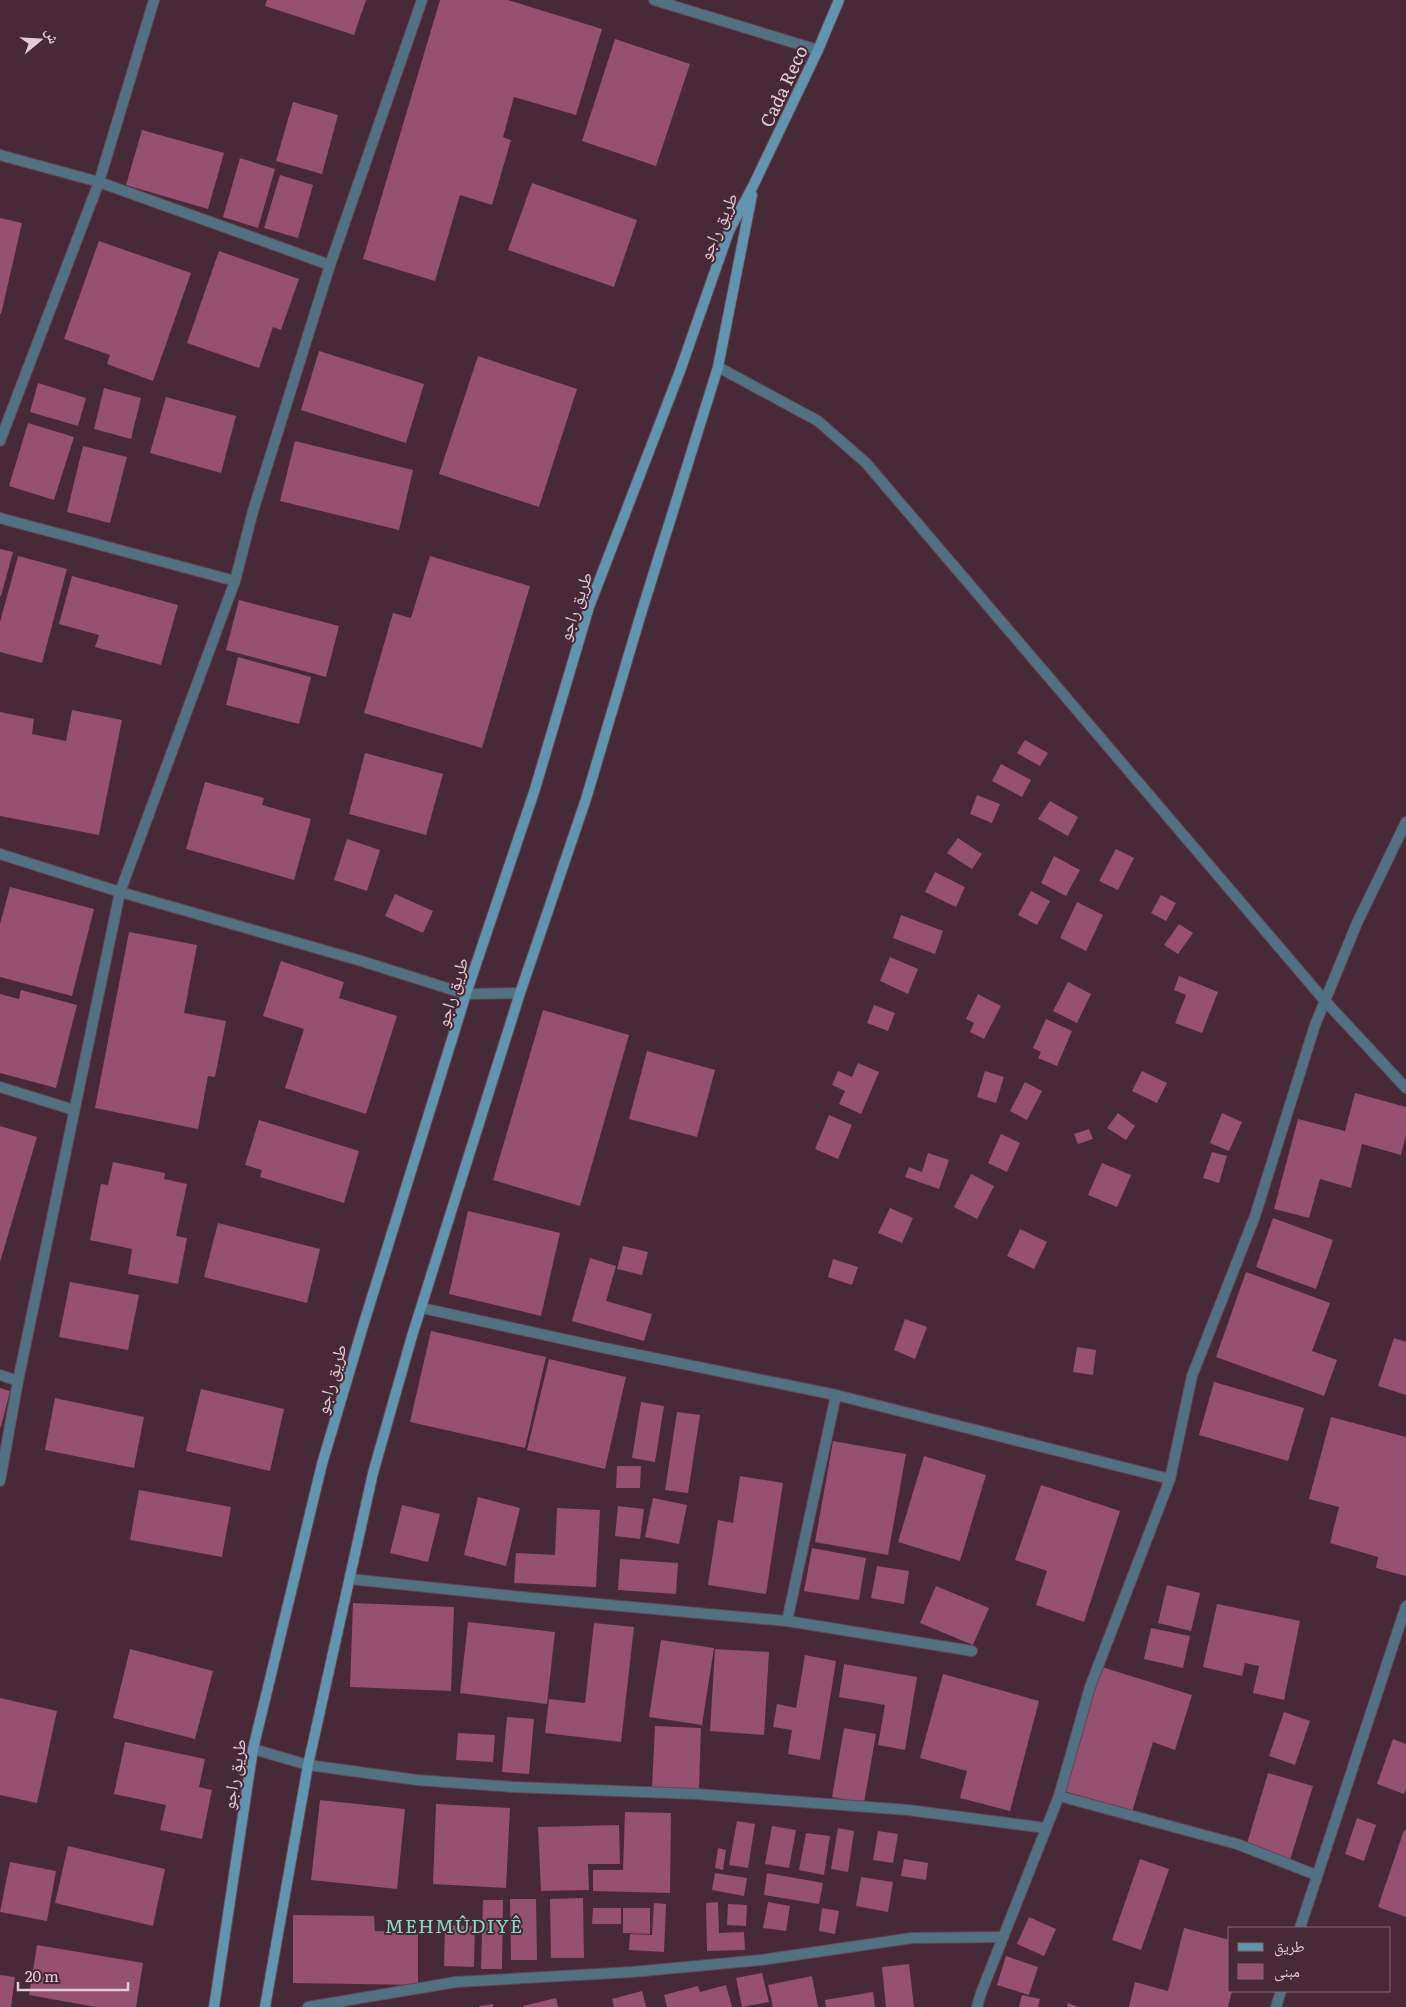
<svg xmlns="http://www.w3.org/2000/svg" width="1406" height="2007" font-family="Literata,'Noto Naskh Arabic',serif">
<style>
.building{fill:#965070}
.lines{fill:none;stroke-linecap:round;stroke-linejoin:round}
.street-casing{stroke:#644653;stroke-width:12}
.secondary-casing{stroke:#644653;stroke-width:12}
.street{stroke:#527283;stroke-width:10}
.secondary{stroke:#6194af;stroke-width:10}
.labels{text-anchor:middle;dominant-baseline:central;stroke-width:4;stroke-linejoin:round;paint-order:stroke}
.street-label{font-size:18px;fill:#e1ccd4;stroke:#482937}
.neighbourhood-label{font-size:19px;letter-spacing:1px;fill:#80dfc2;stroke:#482937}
</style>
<rect width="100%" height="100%" fill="#482937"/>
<g class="building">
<polygon points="267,0 366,0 354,35 265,6"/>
<polygon points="440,0 508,0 602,29 576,115 514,97 503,137 511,140 492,205 460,195 435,281 363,259"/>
<polygon points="615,39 690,64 656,166 582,141"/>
<polygon points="293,102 338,115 322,174 276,161"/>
<polygon points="142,130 224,153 208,209 126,185"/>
<polygon points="240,158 275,169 258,228 223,217"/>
<polygon points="280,175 313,185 298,238 264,228"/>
<polygon points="532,183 637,220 614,287 508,250"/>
<polygon points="0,218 22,223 1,314 0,314"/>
<polygon points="99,241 191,273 153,381 107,364 110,355 64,339"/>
<polygon points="219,251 299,279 281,330 273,327 259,368 187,343"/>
<polygon points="319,351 424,384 406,443 301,410"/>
<polygon points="478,356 577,389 539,507 439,474"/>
<polygon points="38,383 86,398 78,426 30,412"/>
<polygon points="104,388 141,398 131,439 94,429"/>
<polygon points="166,397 236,416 221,473 150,453"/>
<polygon points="28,423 74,437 54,500 9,486"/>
<polygon points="295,441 413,470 399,530 280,501"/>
<polygon points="83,446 127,457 110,523 67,512"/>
<polygon points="0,549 13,552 1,596 0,596"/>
<polygon points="18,556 67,569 42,663 0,652 0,622"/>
<polygon points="430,556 530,586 482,748 364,713 393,613 411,618"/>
<polygon points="72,576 178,605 161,665 95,647 99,635 59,624"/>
<polygon points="239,600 339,626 326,677 226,650"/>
<polygon points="238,657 311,677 299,724 226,705"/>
<polygon points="72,710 122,720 99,835 0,816 0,712 34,719 32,734 66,741"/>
<polygon points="1025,740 1048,753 1040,766 1017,753"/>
<polygon points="365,753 443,774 426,835 349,814"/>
<polygon points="1001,764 1031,780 1022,797 992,781"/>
<polygon points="205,782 264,798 262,805 311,819 294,880 186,849"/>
<polygon points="977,795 1000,804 992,823 970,814"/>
<polygon points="1050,801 1078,817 1068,836 1038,819"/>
<polygon points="958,838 982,854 972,869 947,853"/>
<polygon points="347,839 380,850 367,891 334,880"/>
<polygon points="1116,849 1134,858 1118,890 1099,881"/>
<polygon points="1054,856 1080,870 1066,896 1041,883"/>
<polygon points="935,872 965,887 956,907 925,892"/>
<polygon points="10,887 94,909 72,996 0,977 0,924"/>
<polygon points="1031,891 1050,901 1037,925 1018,915"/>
<polygon points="395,894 433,911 423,933 385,916"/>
<polygon points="1161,895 1176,903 1166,921 1151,913"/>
<polygon points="1077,902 1103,915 1086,951 1060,938"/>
<polygon points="901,915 943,931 935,954 893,938"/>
<polygon points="1179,924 1193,933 1178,954 1164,945"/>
<polygon points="129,932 197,945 184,1013 226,1021 215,1077 208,1076 198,1129 95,1108"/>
<polygon points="890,957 918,969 908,994 880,981"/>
<polygon points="281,961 344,982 339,998 397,1016 366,1114 285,1088 304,1029 263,1016"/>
<polygon points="1179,976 1218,992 1202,1033 1175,1023 1186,995 1174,990"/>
<polygon points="1068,982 1091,994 1077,1023 1053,1011"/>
<polygon points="21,990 77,1005 56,1088 0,1073 0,994 19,999"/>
<polygon points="978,994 1001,1006 984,1039 970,1032 974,1023 966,1019"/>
<polygon points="874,1005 895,1013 888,1031 867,1023"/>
<polygon points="543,1010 629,1035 580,1206 493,1180"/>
<polygon points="1046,1019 1072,1031 1057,1066 1038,1058 1041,1052 1033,1048"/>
<polygon points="647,1051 715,1070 697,1137 629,1119"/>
<polygon points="858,1063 879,1072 861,1114 839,1104 845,1091 832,1085 838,1071 852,1077"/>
<polygon points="985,1071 1004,1077 996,1103 977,1097"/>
<polygon points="1142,1071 1167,1083 1157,1103 1132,1091"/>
<polygon points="1025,1082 1042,1091 1027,1120 1010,1111"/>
<polygon points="1355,1093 1406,1107 1406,1135 1401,1155 1362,1144 1351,1188 1320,1179 1309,1218 1274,1209 1298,1119 1345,1131"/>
<polygon points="1118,1113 1135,1126 1126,1140 1107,1128"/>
<polygon points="1222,1113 1242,1122 1229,1151 1210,1143"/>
<polygon points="829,1115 852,1125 838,1159 815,1149"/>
<polygon points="259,1120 359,1151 344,1203 260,1177 262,1170 245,1165"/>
<polygon points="0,1126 37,1137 0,1262"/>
<polygon points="1089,1129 1093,1139 1078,1144 1074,1134"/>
<polygon points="1001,1134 1020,1143 1007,1172 988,1163"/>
<polygon points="1212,1152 1227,1156 1219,1183 1203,1178"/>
<polygon points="928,1153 949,1160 939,1189 905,1177 909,1167 922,1172"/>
<polygon points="113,1162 165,1173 164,1179 187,1184 176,1236 187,1238 178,1284 128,1274 132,1249 90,1240 101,1184 108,1185"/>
<polygon points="1102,1163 1131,1175 1117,1207 1088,1195"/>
<polygon points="971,1174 994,1186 977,1219 954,1207"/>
<polygon points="890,1208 913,1218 902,1243 878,1233"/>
<polygon points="468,1211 560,1233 541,1316 449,1294"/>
<polygon points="1273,1218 1333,1240 1316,1289 1256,1267"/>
<polygon points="218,1223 320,1249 307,1303 204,1277"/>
<polygon points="1020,1229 1047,1242 1034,1269 1007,1256"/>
<polygon points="623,1246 648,1252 642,1275 617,1269"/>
<polygon points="590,1258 616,1266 606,1301 652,1314 644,1341 572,1321"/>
<polygon points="833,1259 858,1267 852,1285 828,1277"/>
<polygon points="1246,1272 1330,1303 1312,1351 1337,1360 1324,1396 1216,1357"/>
<polygon points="70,1282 139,1295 128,1350 59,1337"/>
<polygon points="905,1319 927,1327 915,1359 894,1350"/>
<polygon points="431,1331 546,1357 525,1448 410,1422"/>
<polygon points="1394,1338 1406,1342 1406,1395 1378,1386"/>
<polygon points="1077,1347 1096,1350 1093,1375 1073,1372"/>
<polygon points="549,1359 626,1377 605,1469 527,1450"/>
<polygon points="1214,1382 1304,1408 1288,1461 1199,1435"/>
<polygon points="0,1388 10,1391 1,1427 0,1426"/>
<polygon points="201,1389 284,1409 270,1471 186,1451"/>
<polygon points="55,1398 144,1417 134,1468 45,1450"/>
<polygon points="641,1402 664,1406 655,1462 632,1458"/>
<polygon points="677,1412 700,1415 688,1493 665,1490"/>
<polygon points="1331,1417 1406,1437 1406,1576 1376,1568 1378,1557 1330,1543 1339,1507 1309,1499"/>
<polygon points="833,1441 906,1454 888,1555 815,1542"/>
<polygon points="924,1456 986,1475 960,1561 898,1542"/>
<polygon points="617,1466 641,1466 640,1488 616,1488"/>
<polygon points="740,1476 783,1483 766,1594 708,1585 718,1520 733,1523"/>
<polygon points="1041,1485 1120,1511 1084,1622 1036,1605 1047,1571 1015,1560"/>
<polygon points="139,1490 231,1507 222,1557 130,1540"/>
<polygon points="478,1497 520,1508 506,1566 464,1555"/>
<polygon points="653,1498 687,1505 679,1544 645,1537"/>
<polygon points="402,1505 440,1514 428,1562 390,1553"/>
<polygon points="618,1506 644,1509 640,1539 615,1536"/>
<polygon points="557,1508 600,1510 596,1587 514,1583 516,1553 555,1555"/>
<polygon points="812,1548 866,1558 859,1600 804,1591"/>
<polygon points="620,1559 678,1563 676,1594 618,1590"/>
<polygon points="877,1566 909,1571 904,1604 871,1598"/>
<polygon points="1167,1585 1200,1593 1191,1631 1158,1623"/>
<polygon points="936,1586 989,1608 973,1645 920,1623"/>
<polygon points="353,1603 454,1607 451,1691 350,1687"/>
<polygon points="1217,1604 1300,1621 1284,1700 1253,1693 1259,1666 1245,1663 1242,1676 1203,1667"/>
<polygon points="468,1622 555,1632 547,1704 460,1693"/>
<polygon points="594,1623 634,1627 621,1742 545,1733 549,1699 585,1703"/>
<polygon points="1151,1628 1190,1636 1183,1668 1144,1659"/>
<polygon points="661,1640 714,1648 702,1725 649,1717"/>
<polygon points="130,1649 213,1671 195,1739 113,1718"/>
<polygon points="715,1649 769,1652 764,1735 710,1731"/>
<polygon points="805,1655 836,1661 820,1760 788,1754 792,1730 773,1727 777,1704 796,1708"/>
<polygon points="844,1664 917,1677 905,1750 878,1745 885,1705 839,1697"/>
<polygon points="1102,1667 1192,1695 1175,1750 1153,1742 1132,1812 1064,1791"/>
<polygon points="943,1674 1039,1701 1010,1811 960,1798 967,1771 920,1758"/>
<polygon points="0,1698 57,1711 37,1803 0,1795"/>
<polygon points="1284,1712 1310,1721 1295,1765 1269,1756"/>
<polygon points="507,1717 534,1719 529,1774 502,1772"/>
<polygon points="655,1726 701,1728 699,1789 652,1788"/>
<polygon points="844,1728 876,1734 864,1803 832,1797"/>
<polygon points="458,1733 495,1735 493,1762 456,1760"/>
<polygon points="1393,1739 1406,1744 1406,1789 1404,1794 1377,1784"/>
<polygon points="125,1742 205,1759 199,1787 212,1790 202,1839 160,1830 166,1805 114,1794"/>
<polygon points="1268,1773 1313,1786 1290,1860 1246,1847"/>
<polygon points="320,1800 405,1809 397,1889 311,1880"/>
<polygon points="436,1804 510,1808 506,1888 433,1884"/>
<polygon points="625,1812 671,1813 670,1893 593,1891 593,1870 623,1870"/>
<polygon points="1357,1818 1376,1825 1364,1861 1345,1854"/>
<polygon points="737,1821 755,1824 748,1868 729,1865"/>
<polygon points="619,1825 620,1864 588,1864 589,1890 541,1891 538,1827"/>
<polygon points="772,1826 796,1830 789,1868 765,1864"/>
<polygon points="838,1828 854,1831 848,1872 831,1869"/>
<polygon points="1404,1830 1406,1831 1406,1917 1378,1907"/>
<polygon points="878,1831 898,1834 893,1863 873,1860"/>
<polygon points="806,1833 830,1836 824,1875 799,1870"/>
<polygon points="68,1846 165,1869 153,1926 55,1903"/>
<polygon points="718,1848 726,1850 723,1870 715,1868"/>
<polygon points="904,1859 928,1863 926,1880 901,1876"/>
<polygon points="1140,1859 1169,1869 1141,1950 1112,1940"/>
<polygon points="10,1862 56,1871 47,1921 0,1912"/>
<polygon points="715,1873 747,1878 744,1896 712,1890"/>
<polygon points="767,1873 823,1883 819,1904 764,1895"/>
<polygon points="861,1877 893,1882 888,1912 856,1906"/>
<polygon points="583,1898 584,1958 551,1958 550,1899"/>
<polygon points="510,1899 536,1899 537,1960 511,1960"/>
<polygon points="483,1900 503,1900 502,1969 481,1969"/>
<polygon points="718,1902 719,1933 744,1932 745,1950 707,1951 706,1903"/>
<polygon points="768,1902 790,1906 786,1931 763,1928"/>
<polygon points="654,1903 666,1904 664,1952 629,1950 630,1934 652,1935"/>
<polygon points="728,1904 747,1905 746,1926 727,1925"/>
<polygon points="593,1908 621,1908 621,1924 592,1924"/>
<polygon points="623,1908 650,1908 650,1934 623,1933"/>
<polygon points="822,1908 839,1911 835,1934 819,1931"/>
<polygon points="293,1915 374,1916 375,1931 418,1932 418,1985 293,1983"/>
<polygon points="1029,1917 1056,1929 1044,1956 1017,1944"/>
<polygon points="445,1925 475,1926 474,1967 444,1966"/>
<polygon points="1184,1928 1230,1940 1230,1991 1232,1991 1228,2007 1129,2007 1135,1982 1168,1991"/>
<polygon points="37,1945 143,1963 136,2007 96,2007 29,1995"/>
<polygon points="1006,1956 1038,1967 1029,1995 997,1985"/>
<polygon points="909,1964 914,2007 886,2007 882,1967"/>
<polygon points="762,1973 769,2002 742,2007 736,1978"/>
<polygon points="0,1975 15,1977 11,2007 0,2007"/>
<polygon points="812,1976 818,2007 773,2007 768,1985"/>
<polygon points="726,1985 732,2007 667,2007 664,1995 698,1986 700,1992"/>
<polygon points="642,1991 646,2007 614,2007 612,1999"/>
<polygon points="873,1992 875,2007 826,2007 825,2000"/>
<polygon points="1022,1995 1040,1999 1038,2007 1019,2007"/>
<polygon points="556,1998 558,2007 523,2007 523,2006"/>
<polygon points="1068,2003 1079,2007 1067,2007"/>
<polygon points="493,2004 493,2007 479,2007 479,2006"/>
</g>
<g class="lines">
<defs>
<g id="street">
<polyline points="654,0 818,50"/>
<polyline points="0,155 99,182 330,265"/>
<polyline points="718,367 818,421 866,463 1325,1001 1406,1088"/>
<polyline points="0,441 99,182 154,0"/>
<polyline points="0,518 235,581"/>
<polyline points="0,854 120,892 358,960 466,994 520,993"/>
<polyline points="0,1087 74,1110"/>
<polyline points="422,1308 595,1346 836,1395 1170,1479"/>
<polyline points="0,1375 18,1381"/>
<polyline points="0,1481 18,1381 120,892 235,581 253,511 330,265 422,0"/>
<polyline points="350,1579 522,1597 787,1621 972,1651"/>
<polyline points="787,1621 836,1395"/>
<polyline points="253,1749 308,1765 417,1780 513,1787 696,1794 908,1810 1046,1828"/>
<polyline points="1059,1796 1237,1844 1316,1875"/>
<polyline points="1300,1928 1406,1606"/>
<polyline points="308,2007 456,1982 632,1972 761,1960 912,1938 1003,1937"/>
<polyline points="977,2007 981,1993 1059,1796 1090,1687 1170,1479 1192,1376 1255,1216 1315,1025 1357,923 1406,822"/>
<polyline points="1276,2007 1281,1991"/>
</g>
<g id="secondary">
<polyline points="214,2007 253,1749 322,1464 363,1326 466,994 535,789 589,607 680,371 729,231 754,184 818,50 839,0"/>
<polyline points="265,2007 308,1765 373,1473 412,1336 520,993 586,799 640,617 718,367 752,195"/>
</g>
</defs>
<use href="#street" class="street-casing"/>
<use href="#secondary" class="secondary-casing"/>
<use href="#street" class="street"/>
<use href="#secondary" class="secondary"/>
</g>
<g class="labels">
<g class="street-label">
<text transform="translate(783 86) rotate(-65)">Cada Reco</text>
<text transform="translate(717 226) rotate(-66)">طريق راجو</text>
<text transform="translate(574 606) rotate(-71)">طريق راجو</text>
<text transform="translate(451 992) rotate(-73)">طريق راجو</text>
<text transform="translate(330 1379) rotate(-74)">طريق راجو</text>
<text transform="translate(233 1774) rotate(-80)">طريق راجو</text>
</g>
<g class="neighbourhood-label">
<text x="454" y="1925">MEHMÛDIYÊ</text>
</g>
</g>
<rect x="1228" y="1927" width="162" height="65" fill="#482937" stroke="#856a76"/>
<rect x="1238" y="1943" width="25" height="8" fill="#6194af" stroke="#856a76"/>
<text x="1274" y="1952" font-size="15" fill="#e1ccd4">طريق</text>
<rect x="1238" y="1964" width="25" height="15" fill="#965070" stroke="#856a76"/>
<text x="1274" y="1977" font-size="15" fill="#e1ccd4">مبنى</text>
<g transform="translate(40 40) rotate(72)" stroke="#482937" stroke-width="4" paint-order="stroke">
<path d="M0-4L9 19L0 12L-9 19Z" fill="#e1ccd4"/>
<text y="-8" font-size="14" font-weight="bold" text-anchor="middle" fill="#e1ccd4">ش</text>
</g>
<path d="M18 1982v8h110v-8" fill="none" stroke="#e1ccd4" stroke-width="2.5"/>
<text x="25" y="1982" font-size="15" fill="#e1ccd4" stroke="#482937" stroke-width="4" paint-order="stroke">20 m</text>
</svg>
